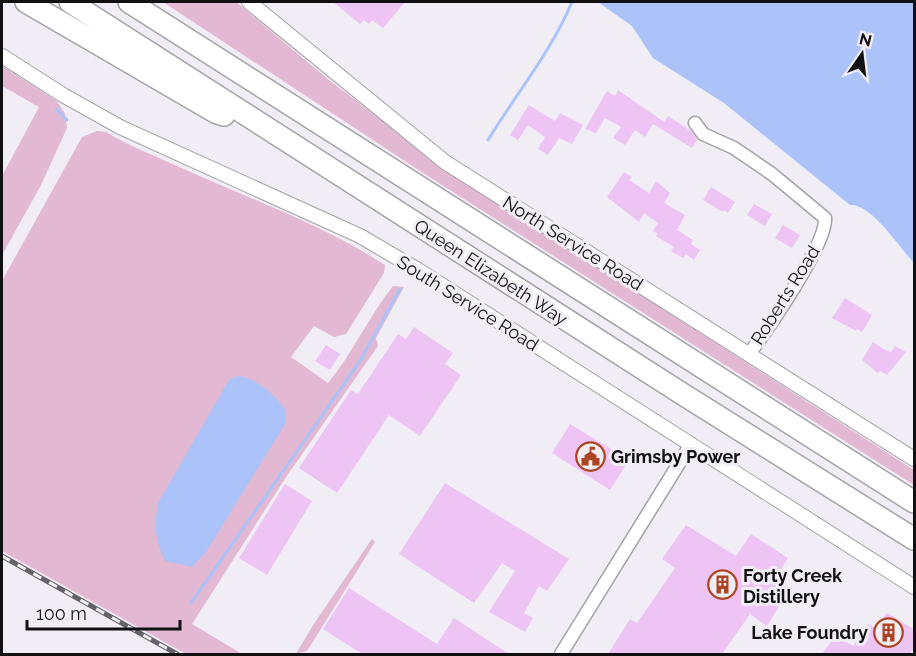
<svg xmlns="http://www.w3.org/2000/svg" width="916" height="656" font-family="Raleway,sans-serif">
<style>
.green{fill:#e2b8d2}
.water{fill:#abc3f9}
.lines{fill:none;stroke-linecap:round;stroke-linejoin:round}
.stream{stroke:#abc3f9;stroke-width:3}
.building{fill:#eec4f5}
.minor-casing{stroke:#a4a2a8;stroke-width:15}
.tertiary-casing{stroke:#a4a2a8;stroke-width:16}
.motorway-casing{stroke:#a4a2a8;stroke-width:24}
.minor{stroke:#fff;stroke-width:12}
.tertiary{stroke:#fff;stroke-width:14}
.motorway{stroke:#fff;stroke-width:21}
.rail-casing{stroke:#646267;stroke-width:5}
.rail{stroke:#f0edf4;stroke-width:3;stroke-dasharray:9;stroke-linecap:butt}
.labels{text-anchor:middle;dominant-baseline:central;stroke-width:6;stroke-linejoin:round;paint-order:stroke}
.street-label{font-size:18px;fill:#111013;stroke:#f0edf4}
.poi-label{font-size:18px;font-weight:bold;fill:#111013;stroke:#f0edf4;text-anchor:start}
</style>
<rect width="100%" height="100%" fill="#f0edf4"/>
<g class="green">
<polygon points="163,2 236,2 329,80 458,178 914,470 914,485 420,171"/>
<polygon points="2,66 57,101 65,114 67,128 41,185 2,255 2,176 39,107 2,86"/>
<path d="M97,131L106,132C129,146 153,155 177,166C247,198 320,223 385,265L384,273L346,334L334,337L314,326L291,357L328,383C353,353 369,316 393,286L404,287L376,338L378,346L286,477L192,624L242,654H186L2,551V281L82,137Z"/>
<polygon points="372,539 375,542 307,651 296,654 313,625"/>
</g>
<g class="water">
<path d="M598,2H914V263C900,248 871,203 850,205L724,103L653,58L632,26Z"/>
<path d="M237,376C255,376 277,397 286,411L285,424L206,552L192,567L165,561C155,540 154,526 158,503L229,380Z"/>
</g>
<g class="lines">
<g class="stream">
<polyline points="56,109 67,120"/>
<path d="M488,140C516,94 551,52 572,2"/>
<polyline points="191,603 360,361 400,289"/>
</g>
</g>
<g class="building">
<polygon points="333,2 405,2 383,28 372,20 369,24 364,20 360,24"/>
<polygon points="618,90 664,122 668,116 691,131 697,140 692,148 653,124 645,137 635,130 625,145 613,138 621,127 605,118 596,133 585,129 607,91 615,96"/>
<polygon points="529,105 555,121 560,113 583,125 572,144 559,138 548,155 538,149 545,137 528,125 518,140 510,135"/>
<polygon points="624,172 632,177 629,180 649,193 656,181 670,193 664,203 685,215 677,230 693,240 691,244 700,250 694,260 686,254 683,258 671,251 674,247 656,236 658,234 653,231 658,223 644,213 639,222 607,197"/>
<polygon points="711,187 735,202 728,213 724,210 723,212 703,200"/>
<polygon points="754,204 772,214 765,226 747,215"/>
<polygon points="783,225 800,235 792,248 775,238"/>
<polygon points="845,298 872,315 862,332 857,329 856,331 832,318"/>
<polygon points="414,327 453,353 445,364 461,375 420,436 389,415 337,493 299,468 351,390 358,394 398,334 406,339"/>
<polygon points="873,342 885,350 891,352 895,346 906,352 887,375 880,371 878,373 862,360"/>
<polygon points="326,345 340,354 330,370 315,361"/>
<polygon points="570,424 629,460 610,490 552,453"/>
<polygon points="445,483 569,559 547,591 539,586 524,613 533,618 525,632 489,612 515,571 502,563 474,603 399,554"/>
<polygon points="285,484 312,501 267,575 239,558"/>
<polygon points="686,525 736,556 751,534 788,558 774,580 789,590 767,626 750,614 722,654 608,654 630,619 637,623 675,568 662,559"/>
<polygon points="349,588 437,644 454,618 509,654 362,654 323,629"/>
<polygon points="887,613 915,630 915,646 910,654 822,654 836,635 853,646 868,624 876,628"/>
</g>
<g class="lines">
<defs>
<g id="minor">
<path d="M695,123L703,134L734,148L772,174L825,218C827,244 767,330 749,354"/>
<polyline points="561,654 691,444"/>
</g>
<g id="tertiary">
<polyline points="249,2 445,162 914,459"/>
<polyline points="2,56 63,95 120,127 360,236 418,270 914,587"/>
</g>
<g id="motorway">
<polyline points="26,2 215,112 224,115"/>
<polyline points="70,2 684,395 914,539"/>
<polyline points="129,2 914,502"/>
</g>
</defs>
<use href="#minor" class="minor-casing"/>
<use href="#tertiary" class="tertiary-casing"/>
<use href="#motorway" class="motorway-casing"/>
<use href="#minor" class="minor"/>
<use href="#tertiary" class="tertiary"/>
<use href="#motorway" class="motorway"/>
<defs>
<polyline id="rail" points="2,556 177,654"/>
</defs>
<use href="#rail" class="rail-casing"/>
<use href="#rail" class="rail"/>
</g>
<defs>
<symbol id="civic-ring" viewBox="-11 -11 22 22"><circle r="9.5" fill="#f0edf4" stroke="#ad4524" stroke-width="1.5"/><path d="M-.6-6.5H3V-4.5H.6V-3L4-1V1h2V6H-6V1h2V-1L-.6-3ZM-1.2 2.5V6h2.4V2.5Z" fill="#ad4524"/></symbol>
<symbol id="building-ring" viewBox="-11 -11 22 22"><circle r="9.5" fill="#f0edf4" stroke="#ad4524" stroke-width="1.5"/><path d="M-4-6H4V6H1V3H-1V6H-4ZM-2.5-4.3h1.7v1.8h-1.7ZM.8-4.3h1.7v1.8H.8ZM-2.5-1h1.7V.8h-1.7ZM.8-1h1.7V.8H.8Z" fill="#ad4524"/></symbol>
</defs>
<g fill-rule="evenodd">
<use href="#civic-ring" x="574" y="440" width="33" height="33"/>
<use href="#building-ring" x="706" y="568" width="33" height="33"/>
<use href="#building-ring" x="872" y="616" width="33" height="33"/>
</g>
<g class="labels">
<g class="street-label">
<text transform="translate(573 243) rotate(32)">North Service Road</text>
<text transform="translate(491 272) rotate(33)">Queen Elizabeth Way</text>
<text transform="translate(785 295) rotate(-58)">Roberts Road</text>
<text transform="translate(468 303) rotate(32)">South Service Road</text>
</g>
<g class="poi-label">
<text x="611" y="456">Grimsby Power</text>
<text x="743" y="575">Forty Creek<tspan x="743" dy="21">Distillery</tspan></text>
<text x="868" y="632" text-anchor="end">Lake Foundry</text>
</g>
</g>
<rect width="916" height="656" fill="none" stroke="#111013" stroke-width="6"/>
<g transform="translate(862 54) rotate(14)" stroke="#f0edf4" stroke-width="4.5" paint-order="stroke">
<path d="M0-4.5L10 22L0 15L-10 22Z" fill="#111013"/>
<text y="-9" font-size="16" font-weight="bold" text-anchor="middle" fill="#111013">N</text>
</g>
<path d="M27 620v9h153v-9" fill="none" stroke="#111013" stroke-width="3"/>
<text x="36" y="620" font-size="18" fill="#111013" stroke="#f0edf4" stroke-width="4.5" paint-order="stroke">100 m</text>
</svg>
